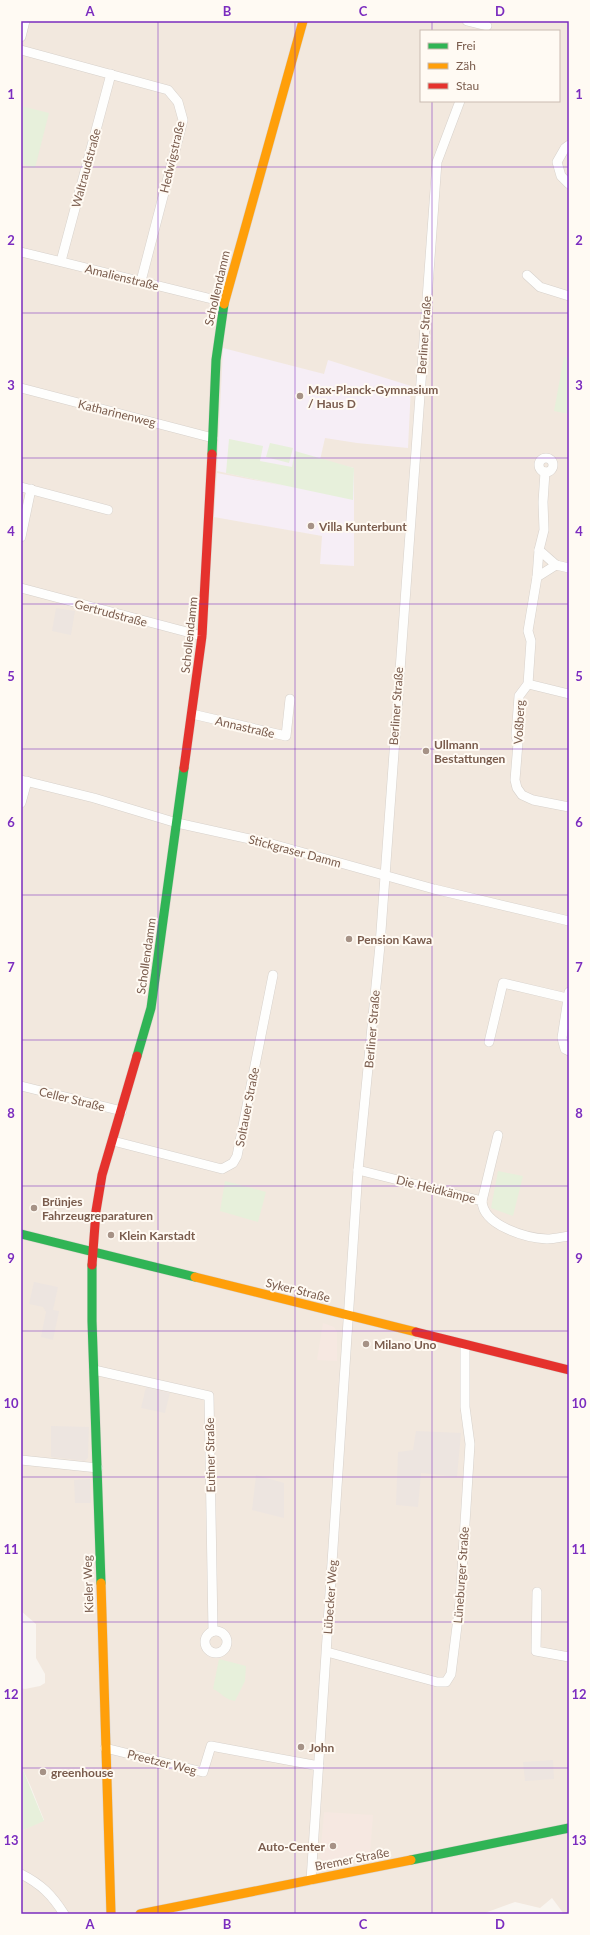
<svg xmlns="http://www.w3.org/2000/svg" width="590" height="1935" font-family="Lato,sans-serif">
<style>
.residential{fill:#f2e8de;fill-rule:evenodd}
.commercial{fill:#f6e8e1}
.industrial{fill:#ede5e0}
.education{fill:#f6eef6}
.green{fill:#e7f0db}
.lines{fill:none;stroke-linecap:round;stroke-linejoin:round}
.street-casing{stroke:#d7d1cb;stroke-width:10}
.fast-casing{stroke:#d9d2cb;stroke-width:10}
.slow-casing{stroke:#d9d2cb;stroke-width:10}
.jam-casing{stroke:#d9d2cb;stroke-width:10}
.street{stroke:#fefefd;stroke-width:9}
.fast{stroke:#30b455;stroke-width:9}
.slow{stroke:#ff9f0a;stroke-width:9}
.jam{stroke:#e5322d;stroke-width:9}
.grid{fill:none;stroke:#7b2cbf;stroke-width:1;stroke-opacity:0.55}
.poi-dot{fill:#a69286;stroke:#fffaf3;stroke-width:1.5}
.labels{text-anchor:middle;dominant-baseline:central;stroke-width:4;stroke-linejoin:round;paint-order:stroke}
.street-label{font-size:12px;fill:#7a5c4d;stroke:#fffaf3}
.poi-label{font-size:12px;font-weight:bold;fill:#7a5c4d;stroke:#fffaf3;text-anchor:start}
.neatline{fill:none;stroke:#7b2cbf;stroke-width:1.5}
.grid-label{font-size:13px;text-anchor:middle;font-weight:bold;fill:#7b2cbf}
</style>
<rect width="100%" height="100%" fill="#f9f5f0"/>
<path class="residential" d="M21,21H569V1914H564L552,1898L540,1908L515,1902L482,1914H21V1831L44,1820L31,1787L23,1770L21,1771V1688L25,1689L40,1686L45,1683V1674L36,1658V1624L21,1611ZM421,31H559V101H421Z"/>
<g class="commercial">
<polygon points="323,1323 334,1327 337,1332 337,1361 317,1360"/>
<polygon points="324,1812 373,1815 370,1854 326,1862 320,1858"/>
</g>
<g class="industrial">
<polygon points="56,608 75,611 71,635 52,631"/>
<polygon points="34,1282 58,1287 53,1310 59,1311 53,1340 41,1337 46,1312 43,1307 29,1304"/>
<polygon points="146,1387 170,1393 165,1413 141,1408"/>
<polygon points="51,1426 89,1427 88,1458 85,1461 51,1457"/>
<polygon points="416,1431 461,1433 457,1477 421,1473 418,1507 396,1505 398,1452 413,1450"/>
<polygon points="256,1475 284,1483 284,1518 252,1510"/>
<polygon points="90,1479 91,1503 75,1503 74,1480"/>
<polygon points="553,1760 554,1779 525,1781 523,1762"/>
</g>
<polygon class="education" points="223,348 324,374 328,360 411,386 408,448 357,443 325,438 320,460 354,468 354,566 320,564 322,536 214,517 217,473 285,486 217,471"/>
<g class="green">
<polygon points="21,106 49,113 35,168 21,164"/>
<polygon points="564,357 569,358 569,414 554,411"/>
<polygon points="229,439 263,446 260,461 292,467 295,451 354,468 353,500 226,473"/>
<polygon points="270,443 293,448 289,463 266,457"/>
<polygon points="498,1171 523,1176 513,1216 491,1208"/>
<polygon points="225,1181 266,1192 258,1222 220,1211"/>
<path d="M219,1659L246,1666L245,1681L235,1701C225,1700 222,1693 213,1689Z"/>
<polygon points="23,1770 44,1821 21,1831 21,1771"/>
</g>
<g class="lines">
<defs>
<g id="street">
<polyline points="467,21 487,26"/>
<polyline points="21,37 25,21"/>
<polyline points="21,50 168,90 178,102 183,120 141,281"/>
<polyline points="569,145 565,148 557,162 561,176 569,184"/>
<polyline points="21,252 224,302"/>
<polyline points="61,261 111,74"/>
<polyline points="527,275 540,287 569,296"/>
<polyline points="21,388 213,438"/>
<circle cx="546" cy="465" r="7"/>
<polyline points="21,487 108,510"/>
<polyline points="21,537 31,489"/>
<polyline points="539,550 556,565"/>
<polyline points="569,568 556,565 537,577 528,631 531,641 528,684 519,696 516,736 518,743 515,780 517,788 522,795 533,800 569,807"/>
<polyline points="537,577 539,550 544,530 543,502 545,472"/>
<polyline points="21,588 202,636"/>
<polyline points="528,684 569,694"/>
<polyline points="192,714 286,736 290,699"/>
<polyline points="21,780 94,798 177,823 272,844 434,889 569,921"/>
<polyline points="21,803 27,781"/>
<polyline points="569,992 562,1038 565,1049 569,1051"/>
<polyline points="489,1042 503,983 567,998"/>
<polyline points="21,1086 122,1111"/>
<polyline points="113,1141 222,1169 233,1163 237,1156 273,975"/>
<path d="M358,1170L482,1201C483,1226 527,1238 547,1239C554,1239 562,1237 569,1236"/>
<polyline points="482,1201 498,1135"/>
<polyline points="94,1370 209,1396 213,1631"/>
<polyline points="21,1460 98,1468"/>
<polyline points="537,1592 536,1651 569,1657"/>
<circle cx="216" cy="1642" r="11"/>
<polyline points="327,1652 437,1682 446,1682 451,1674 460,1602 470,1444 465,1407 465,1345"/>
<polyline points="105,1748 203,1772 211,1746 319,1766"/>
<path d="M21,1874C41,1884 52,1895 64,1914"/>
<polyline points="311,1880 358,1170 380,945 437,162 460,101"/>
</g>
<g id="fast">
<polyline points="212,454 216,360 224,304"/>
<polyline points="137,1056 151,1008 184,768"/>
<polyline points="21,1234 195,1277"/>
<polyline points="92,1265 92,1321 101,1583"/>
<polyline points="411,1860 569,1828"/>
</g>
<g id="slow">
<polyline points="224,304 303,21"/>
<polyline points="195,1277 416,1332"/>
<polyline points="101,1583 111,1914"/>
<polyline points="140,1914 411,1860"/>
</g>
<g id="jam">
<polyline points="184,768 202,636 212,454"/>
<polyline points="92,1265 96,1211 102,1175 137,1056"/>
<polyline points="416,1332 569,1370"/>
</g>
</defs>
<use href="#street" class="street-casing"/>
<use href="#fast" class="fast-casing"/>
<use href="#slow" class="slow-casing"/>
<use href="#jam" class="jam-casing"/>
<use href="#street" class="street"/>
<use href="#fast" class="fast"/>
<use href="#slow" class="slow"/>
<use href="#jam" class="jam"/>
</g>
<path class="grid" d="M158,21V1914M295,21V1914M432,21V31M432,101V1914M21,167H569M21,313H569M21,458H569M21,604H569M21,749H569M21,895H569M21,1040H569M21,1186H569M21,1331H569M21,1477H569M21,1622H569M21,1768H569"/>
<g class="poi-dot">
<circle cx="300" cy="396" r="4"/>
<circle cx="311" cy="526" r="4"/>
<circle cx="426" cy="751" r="4"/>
<circle cx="349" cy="939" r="4"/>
<circle cx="34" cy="1208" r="4"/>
<circle cx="111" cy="1235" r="4"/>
<circle cx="366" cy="1344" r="4"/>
<circle cx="301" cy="1747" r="4"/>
<circle cx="43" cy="1772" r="4"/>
<circle cx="333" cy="1846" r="4"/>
</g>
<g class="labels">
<g class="street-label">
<text transform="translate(172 157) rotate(-77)">Hedwigstraße</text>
<text transform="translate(86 168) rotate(-75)">Waltraudstraße</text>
<text transform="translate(122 277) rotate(14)">Amalienstraße</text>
<text transform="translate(217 288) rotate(-77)">Schollendamm</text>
<text transform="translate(424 335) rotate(-86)">Berliner Straße</text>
<text transform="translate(117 413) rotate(14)">Katharinenweg</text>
<text transform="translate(111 613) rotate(15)">Gertrudstraße</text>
<text transform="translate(189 635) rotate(-84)">Schollendamm</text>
<text transform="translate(396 706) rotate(-86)">Berliner Straße</text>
<text transform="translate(519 722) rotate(-87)">Voßberg</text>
<text transform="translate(245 727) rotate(13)">Annastraße</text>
<text transform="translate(295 851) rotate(15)">Stickgraser Damm</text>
<text transform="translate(146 956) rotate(-82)">Schollendamm</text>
<text transform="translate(372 1029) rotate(-85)">Berliner Straße</text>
<text transform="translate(72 1099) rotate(14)">Celler Straße</text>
<text transform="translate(247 1107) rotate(-79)">Soltauer Straße</text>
<text transform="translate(436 1189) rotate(14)">Die Heidkämpe</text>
<text transform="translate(298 1290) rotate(14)">Syker Straße</text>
<text transform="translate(210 1455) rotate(-91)">Eutiner Straße</text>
<text transform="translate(461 1575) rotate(-86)">Lüneburger Straße</text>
<text transform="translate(88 1584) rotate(-92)">Kieler Weg</text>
<text transform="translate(330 1597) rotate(-86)">Lübecker Weg</text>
<text transform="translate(162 1762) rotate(14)">Preetzer Weg</text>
<text transform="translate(352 1859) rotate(-11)">Bremer Straße</text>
</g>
<g class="poi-label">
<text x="308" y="389">Max-Planck-Gymnasium<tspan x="308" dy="14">/ Haus D</tspan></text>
<text x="319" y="526">Villa Kunterbunt</text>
<text x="434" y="744">Ullmann<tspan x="434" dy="14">Bestattungen</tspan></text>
<text x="357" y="939">Pension Kawa</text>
<text x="42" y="1201">Brünjes<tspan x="42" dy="14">Fahrzeugreparaturen</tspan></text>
<text x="119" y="1235">Klein Karstadt</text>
<text x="374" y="1344">Milano Uno</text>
<text x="309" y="1747">John</text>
<text x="51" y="1772">greenhouse</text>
<text x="325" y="1846" text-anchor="end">Auto-Center</text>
</g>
</g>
<rect width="590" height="1935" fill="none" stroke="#fffaf3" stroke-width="44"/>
<rect x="420" y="30" width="140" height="72" fill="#fffaf3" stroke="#cabbb1"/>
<rect x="428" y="43" width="20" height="6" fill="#30b455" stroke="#cabbb1"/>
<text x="456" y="50" font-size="12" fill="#7a5c4d">Frei</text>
<rect x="428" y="63" width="20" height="6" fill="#ff9f0a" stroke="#cabbb1"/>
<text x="456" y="70" font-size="12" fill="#7a5c4d">Zäh</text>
<rect x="428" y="83" width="20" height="6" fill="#e5322d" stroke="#cabbb1"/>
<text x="456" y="90" font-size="12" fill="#7a5c4d">Stau</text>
<rect x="22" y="22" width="546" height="1891" class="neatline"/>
<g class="grid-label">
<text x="90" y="16">A</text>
<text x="227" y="16">B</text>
<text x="363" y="16">C</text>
<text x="500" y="16">D</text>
<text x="11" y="99">1</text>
<text x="579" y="99">1</text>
<text x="11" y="245">2</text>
<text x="579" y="245">2</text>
<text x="11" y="390">3</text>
<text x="579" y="390">3</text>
<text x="11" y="536">4</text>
<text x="579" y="536">4</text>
<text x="11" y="681">5</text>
<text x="579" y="681">5</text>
<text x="11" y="827">6</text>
<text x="579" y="827">6</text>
<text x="11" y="972">7</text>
<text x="579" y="972">7</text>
<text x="11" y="1118">8</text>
<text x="579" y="1118">8</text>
<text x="11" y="1263">9</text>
<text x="579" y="1263">9</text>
<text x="11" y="1408">10</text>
<text x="579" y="1408">10</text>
<text x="11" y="1554">11</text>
<text x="579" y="1554">11</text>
<text x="11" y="1699">12</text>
<text x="579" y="1699">12</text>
<text x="11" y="1845">13</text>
<text x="579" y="1845">13</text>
<text x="90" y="1929">A</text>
<text x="227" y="1929">B</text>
<text x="363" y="1929">C</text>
<text x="500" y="1929">D</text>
</g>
</svg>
